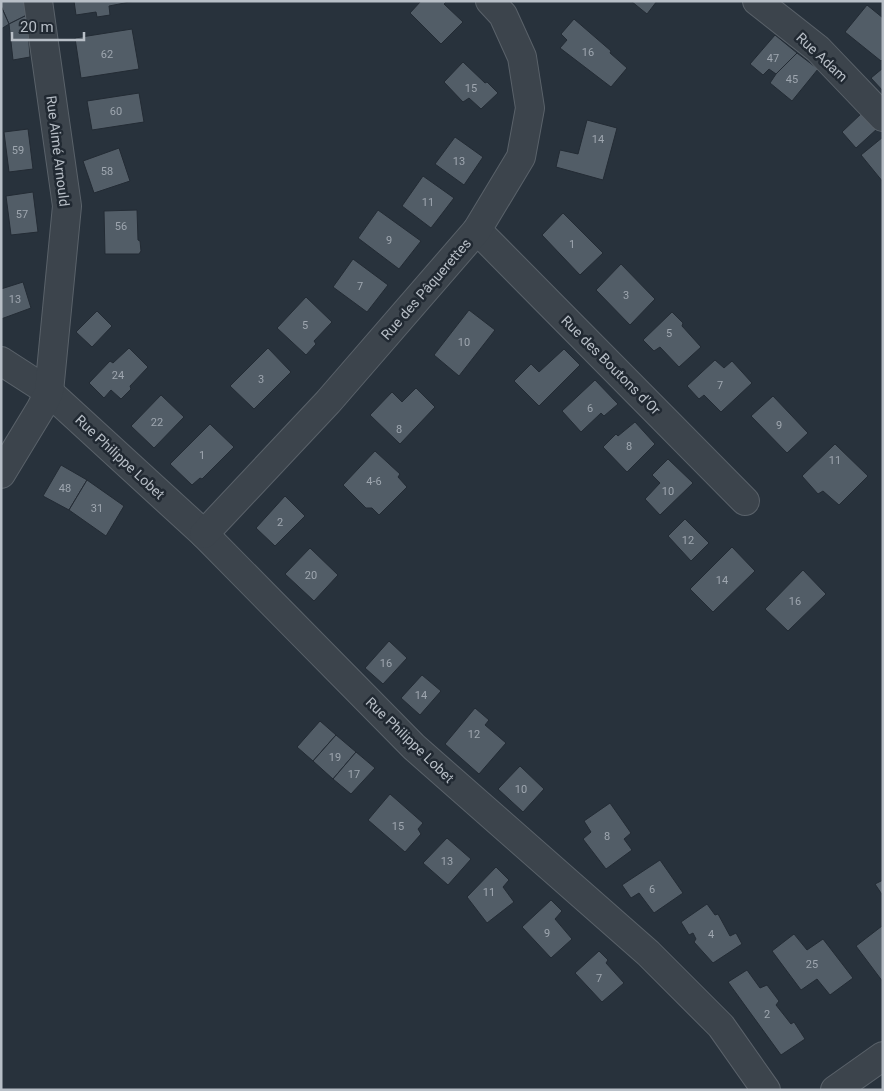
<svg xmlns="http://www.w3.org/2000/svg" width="884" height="1091" font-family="Roboto,sans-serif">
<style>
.building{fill:#525d67;stroke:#232b34}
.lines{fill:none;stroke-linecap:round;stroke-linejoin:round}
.minor-casing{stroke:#5a626a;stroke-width:30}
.minor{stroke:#3c444c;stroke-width:28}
.labels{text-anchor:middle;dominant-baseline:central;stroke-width:5;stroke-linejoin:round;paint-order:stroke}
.number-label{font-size:11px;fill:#9ea6af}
.street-label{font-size:14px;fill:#b8bfc7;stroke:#212932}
</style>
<rect width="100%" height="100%" fill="#28323c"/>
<g class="building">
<polygon points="1,1 25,1 27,15 9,24 1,6"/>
<polygon points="74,1 135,1 109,6 110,15 97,17 96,12 76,15"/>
<polygon points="421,1 447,1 444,4 463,22 441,44 410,13"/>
<polygon points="631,1 657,1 647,14"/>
<polygon points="867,5 883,18 883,59 881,61 845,32"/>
<polygon points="1,6 9,24 1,29"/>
<polygon points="27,15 30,57 13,60 9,24"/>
<polygon points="574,19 611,51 610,53 627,68 611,87 560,48 567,40 561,34"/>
<polygon points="132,29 139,69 81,78 75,38"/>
<polygon points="775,35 797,53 776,74 769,69 763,75 750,64"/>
<polygon points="797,53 818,69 792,101 770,83 776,74"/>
<polygon points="463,62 485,83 487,82 498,93 481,109 469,98 463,102 444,82"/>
<polygon points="883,68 883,91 871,78"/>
<polygon points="139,93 144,122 92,130 87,101"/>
<polygon points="863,112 878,128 856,148 842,132"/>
<polygon points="587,120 617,128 603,180 556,167 560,150 578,154"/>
<polygon points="28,129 33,169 9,172 4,132"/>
<polygon points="455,137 483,157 464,185 435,164"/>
<polygon points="883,137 883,182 861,155"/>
<polygon points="119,148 130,181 94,193 83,161"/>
<polygon points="423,176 454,198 431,228 402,206"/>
<polygon points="33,192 38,232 11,235 6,196"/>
<polygon points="137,210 138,240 140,241 141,251 139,254 105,254 104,211"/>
<polygon points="378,210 421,241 399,269 358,238"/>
<polygon points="563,213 603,253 580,275 542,235"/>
<polygon points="353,259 388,285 367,312 333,287"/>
<polygon points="621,264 655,299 630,325 596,290"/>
<polygon points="23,282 31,308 1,319 1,289"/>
<polygon points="306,297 332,322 314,341 316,344 306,355 277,328"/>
<polygon points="469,310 495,330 459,376 434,355"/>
<polygon points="97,311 112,326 92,347 76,332"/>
<polygon points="672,312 683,323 682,326 701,347 679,367 660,347 654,351 643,340"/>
<polygon points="129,348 148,367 130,386 131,389 121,399 111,390 104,398 89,383 110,361 113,363"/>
<polygon points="268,348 291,372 254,409 230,386"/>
<polygon points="564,349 580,365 539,406 514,381 531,364 539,372"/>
<polygon points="715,360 724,368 732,361 752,383 721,412 704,395 699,399 687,386"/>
<polygon points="595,380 618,404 604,416 601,413 581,432 562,411"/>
<polygon points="416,388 435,407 400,444 370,415 392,392 402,402"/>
<polygon points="161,395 184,417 154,448 131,426"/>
<polygon points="773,396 808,433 787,453 751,416"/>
<polygon points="635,422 655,444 627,472 603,447 616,434 618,436"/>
<polygon points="210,424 234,447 202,479 200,478 192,485 170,464"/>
<polygon points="835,444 868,476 839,505 823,491 818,494 802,476"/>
<polygon points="375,451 400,474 398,477 407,487 379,515 372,508 366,508 343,485"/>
<polygon points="668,459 693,483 660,515 645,499 660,483 652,475"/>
<polygon points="61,465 87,480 69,510 43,496"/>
<polygon points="87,480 124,506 106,536 69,510"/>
<polygon points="285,496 305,516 275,546 256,528"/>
<polygon points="685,519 709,543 691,561 668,536"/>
<polygon points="732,547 755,571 713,612 690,589"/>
<polygon points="310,548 338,575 314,601 285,574"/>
<polygon points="803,570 826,594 788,631 765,609"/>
<polygon points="389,641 407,658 383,684 365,668"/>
<polygon points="422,675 441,691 420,715 401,698"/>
<polygon points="475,708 489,720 485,725 506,743 479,774 445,744"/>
<polygon points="320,721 336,735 313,761 297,747"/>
<polygon points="336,735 356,752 333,779 313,761"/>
<polygon points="356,752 375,768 351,794 333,779"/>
<polygon points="520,766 544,789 523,812 498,789"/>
<polygon points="390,794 423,823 418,829 421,834 405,852 368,820"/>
<polygon points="610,803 631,833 624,839 632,850 606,869 583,839 591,832 584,821"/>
<polygon points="447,838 471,859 448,885 423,863"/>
<polygon points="660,860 683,893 654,913 639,893 631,898 622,885"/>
<polygon points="496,867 509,880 503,887 514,902 487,923 467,897"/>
<polygon points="883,880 883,896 875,884"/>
<polygon points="551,900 562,911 555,919 572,939 551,958 522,927"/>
<polygon points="707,904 715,915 718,914 730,936 736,933 742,944 713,963 694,942 696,939 693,933 689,935 681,922"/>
<polygon points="882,926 883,927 883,982 856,946"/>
<polygon points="794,934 807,950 823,939 853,978 830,995 817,979 801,990 772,951"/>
<polygon points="599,951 608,960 606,963 624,983 602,1002 575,973"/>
<polygon points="747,970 760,988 767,985 779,1001 776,1005 791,1024 794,1022 805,1039 781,1055 728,982"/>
</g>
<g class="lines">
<defs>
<g id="minor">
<polyline points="757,1 818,49 883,117"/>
<polyline points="477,230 745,501"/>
<polyline points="1,361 49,392 204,534 414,747 648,953 721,1026 766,1090"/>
<polyline points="1,474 41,408 49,392 67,206 38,1"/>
<polyline points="204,534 328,402 477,230 521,157 530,108 522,57 503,15 490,1"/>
<polyline points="835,1090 883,1056"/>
</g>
</defs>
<use href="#minor" class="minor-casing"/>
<use href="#minor" class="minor"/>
</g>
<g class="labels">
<g class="number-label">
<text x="588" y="52">16</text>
<text x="107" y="54">62</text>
<text x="773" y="58">47</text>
<text x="792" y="79">45</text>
<text x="471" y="88">15</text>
<text x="116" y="111">60</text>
<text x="598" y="139">14</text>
<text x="18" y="150">59</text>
<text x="459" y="161">13</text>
<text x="107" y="171">58</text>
<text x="428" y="202">11</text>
<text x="22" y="214">57</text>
<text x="121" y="226">56</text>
<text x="389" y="240">9</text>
<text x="572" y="244">1</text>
<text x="360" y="286">7</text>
<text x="626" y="295">3</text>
<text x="15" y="299">13</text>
<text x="305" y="325">5</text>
<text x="669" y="333">5</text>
<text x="464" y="342">10</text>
<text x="118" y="375">24</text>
<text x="261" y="379">3</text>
<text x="720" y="385">7</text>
<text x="590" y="408">6</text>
<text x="157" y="422">22</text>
<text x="779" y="425">9</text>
<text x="399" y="429">8</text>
<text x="629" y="446">8</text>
<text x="202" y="455">1</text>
<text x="835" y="460">11</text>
<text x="374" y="481">4-6</text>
<text x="65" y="488">48</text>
<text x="668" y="491">10</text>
<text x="97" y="508">31</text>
<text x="280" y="522">2</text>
<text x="688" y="540">12</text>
<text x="311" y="575">20</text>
<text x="722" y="580">14</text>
<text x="795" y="601">16</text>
<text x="386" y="663">16</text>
<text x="421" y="695">14</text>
<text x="474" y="734">12</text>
<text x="335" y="757">19</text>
<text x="354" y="774">17</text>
<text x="521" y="789">10</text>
<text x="398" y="826">15</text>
<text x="607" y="836">8</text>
<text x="447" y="861">13</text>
<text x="652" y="889">6</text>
<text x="489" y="892">11</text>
<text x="547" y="933">9</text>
<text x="711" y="934">4</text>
<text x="812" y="964">25</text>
<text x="599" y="978">7</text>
<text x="767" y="1014">2</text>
</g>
<g class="street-label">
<text transform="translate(822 57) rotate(43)">Rue Adam</text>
<text transform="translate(58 151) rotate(83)">Rue Aimé Arnould</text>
<text transform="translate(426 289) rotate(-49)">Rue des Pâquerettes</text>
<text transform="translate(611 365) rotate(45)">Rue des Boutons d'Or</text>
<text transform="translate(120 457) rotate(43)">Rue Philippe Lobet</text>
<text transform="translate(410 740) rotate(44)">Rue Philippe Lobet</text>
</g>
</g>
<rect width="884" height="1091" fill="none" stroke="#b8bfc7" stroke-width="5"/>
<path d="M12 32v8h72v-8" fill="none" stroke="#b8bfc7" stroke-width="2.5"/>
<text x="20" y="32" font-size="15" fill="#b8bfc7" stroke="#212932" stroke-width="4" paint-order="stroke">20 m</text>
</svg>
